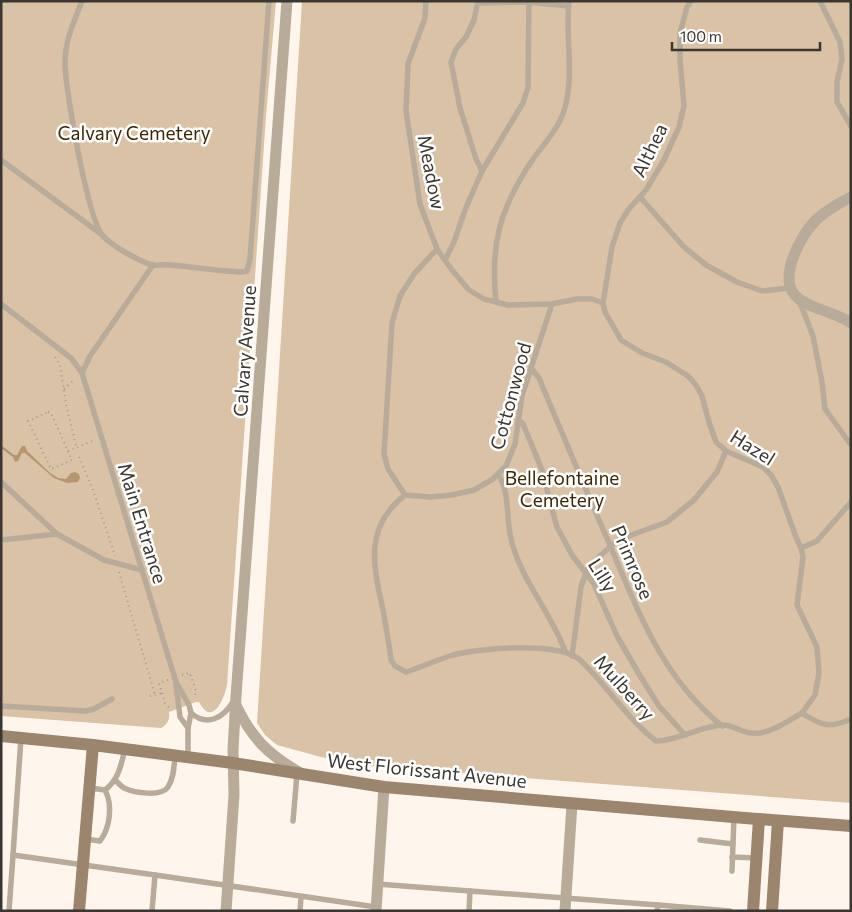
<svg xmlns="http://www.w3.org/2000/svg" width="852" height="912" font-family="Commissioner,sans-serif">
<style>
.green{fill:#d9c2a5}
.water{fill:#b5966f}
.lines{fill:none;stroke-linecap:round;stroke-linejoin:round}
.path{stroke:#a09a92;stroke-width:2;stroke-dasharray:1 4;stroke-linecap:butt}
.lane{stroke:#b9ab9a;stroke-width:5.5}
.street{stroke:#b9ab9a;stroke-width:11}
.secondary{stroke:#9b866d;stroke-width:12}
.labels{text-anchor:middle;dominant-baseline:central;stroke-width:5;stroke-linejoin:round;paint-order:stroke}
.park-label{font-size:19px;fill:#3c2604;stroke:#fff}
.street-label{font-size:19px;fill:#3a3631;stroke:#fff}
</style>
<rect width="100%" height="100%" fill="#fef6ec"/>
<g class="green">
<path d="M1,1H276L266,116L227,685C224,700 212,727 199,702H196L169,712C170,719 168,724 161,728L1,716Z"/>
<polygon points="302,1 851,1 851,803 369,766 321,757 277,745 265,735 257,723"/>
</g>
<polygon class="water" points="1,445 14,455 17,455 22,446 25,446 27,451 49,472 58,478 66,479 71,473 75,472 79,474 80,478 78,482 67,483 54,478 25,453 22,453 18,461 15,462 13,457 1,448"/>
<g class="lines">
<g class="path">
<polyline points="55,357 60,365 66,404 76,446"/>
<polyline points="64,389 75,379"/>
<polygon points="48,412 51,413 72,460 51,469 28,421"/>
<polyline points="68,451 95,440"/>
<polyline points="79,457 92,487 115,556"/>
<polyline points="119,572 155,695"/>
<polyline points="182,675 190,673 196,691 194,698"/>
<polyline points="168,680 159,683 165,703 171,710"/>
<polyline points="150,696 162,693"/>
</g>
<g class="lane">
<path d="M82,1C74,22 65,40 65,63C65,89 88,220 103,236C112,246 139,261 152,265C157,266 165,264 171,265C194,267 218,271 242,272L247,271L250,259L269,1"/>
<polyline points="426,1 425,18 408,64 406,111 420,204 437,249 452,270 469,290 484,299 508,305 552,304 577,299 592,299 603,303"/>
<polyline points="478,1 474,20 466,37 456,49 451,62 460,108 476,159 482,171"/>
<polyline points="691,1 687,7 680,33 680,59 684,106 679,127 664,160 646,190 628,210 620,223 612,247 603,303 605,312 621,340 642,353 666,362 688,376 696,385 702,396 709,422 716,442 726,451 763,467 771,475 778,487 796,537 801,548 803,557 797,605 817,647 819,673 815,695 802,713"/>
<polyline points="820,1 840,42 842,59 837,82 837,102 851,126"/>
<polyline points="478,3 529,2 568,6"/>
<polyline points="1,160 101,234"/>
<polyline points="640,197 684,247 706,265 737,282 762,291 789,288"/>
<polyline points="445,260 454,242 465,210 482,171 523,103 528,87 529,1"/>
<polyline points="799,300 813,336 822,382 825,409 851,445"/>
<path d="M496,302C490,243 500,208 533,159C544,144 558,129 564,111C575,76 565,37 569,1"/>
<polyline points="1,304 71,358 82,373 176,682 189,705 191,713 188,728 188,756"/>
<path d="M552,304L522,396L515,444L506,466L493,479L474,490L452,495L431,497L405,495C364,527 373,565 383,610C386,627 389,643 391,660L395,666L406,672C421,667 437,660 453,655C479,648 559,641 580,660C607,685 626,718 656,741C679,741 699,726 723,725C733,725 742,733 752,733C769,735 788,721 802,713C820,725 830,729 851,719"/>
<path d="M531,368L539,378C562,433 585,488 609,543C639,613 661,676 722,726"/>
<polyline points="82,373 90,356 153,265"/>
<polyline points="518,420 523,424 545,477 548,495 557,527 572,555 594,584 617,636 639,674 659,706 685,735"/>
<path d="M498,474C510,493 506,513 510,534C518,577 550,610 565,651"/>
<polyline points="1,482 57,534 104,560 142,570"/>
<polyline points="405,495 388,469 384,454 392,323 400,296 414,274 437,249"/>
<polyline points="1,540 57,534"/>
<polyline points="801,548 817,541 851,502"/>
<polyline points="572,656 581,587 587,570 600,556 618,540 667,522 694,500 717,472 726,451"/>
<polyline points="176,684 180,717 188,728"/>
<polyline points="1,706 86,711 94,709 112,699"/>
<path d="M191,713C207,727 223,718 233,702"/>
<polyline points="21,738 13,855 155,875 152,911"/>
<path d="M115,780C118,783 121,786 124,788C135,793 161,797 168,787C174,778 174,766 175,756"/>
<path d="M105,790C119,779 121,765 125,749"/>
<polyline points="293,821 297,774"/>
<path d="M85,839L100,841C110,828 113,805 105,790L90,788"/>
<polyline points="700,840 733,844"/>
<polyline points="732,857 756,858"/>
<polyline points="732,871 734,817"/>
<polyline points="155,875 376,907"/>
<polyline points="377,884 470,891 469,911"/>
<polyline points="470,891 658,905 657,911"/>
<polyline points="658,905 730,911"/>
<polyline points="9,911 13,855"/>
<polyline points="300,911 301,897"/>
</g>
<g class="street">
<path d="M851,197C838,204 826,210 816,220C800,236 775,282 799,299C814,310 835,312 851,323"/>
<path d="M236,705C251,737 268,755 299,772"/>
<polyline points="226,911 234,795 233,750 236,696 287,1"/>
<polyline points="376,911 384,787"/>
<polyline points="565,911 572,804"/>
</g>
<g class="secondary">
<polyline points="1,736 93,745 233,763 384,787 745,818 851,826"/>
<polyline points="79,911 93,745"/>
<polyline points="753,911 759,819"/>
<polyline points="772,911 778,821"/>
</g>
</g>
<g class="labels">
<g class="park-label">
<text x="134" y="132">Calvary Cemetery</text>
<text x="562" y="477">Bellefontaine<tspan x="562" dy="22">Cemetery</tspan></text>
</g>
<g class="street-label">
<text transform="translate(649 150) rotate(-64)">Althea</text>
<text transform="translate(432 172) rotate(79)">Meadow</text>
<text transform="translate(244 351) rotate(-86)">Calvary Avenue</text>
<text transform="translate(510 396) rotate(-75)">Cottonwood</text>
<text transform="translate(753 447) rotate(32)">Hazel</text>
<text transform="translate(143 523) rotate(73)">Main Entrance</text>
<text transform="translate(633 562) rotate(67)">Primrose</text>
<text transform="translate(603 575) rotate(58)">Lilly</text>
<text transform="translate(625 687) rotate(48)">Mulberry</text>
<text transform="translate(427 770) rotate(6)">West Florissant Avenue</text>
</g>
</g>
<rect width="852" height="912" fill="none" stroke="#3a3631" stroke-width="5"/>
<path d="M672 42v8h148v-8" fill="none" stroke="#3a3631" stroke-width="2.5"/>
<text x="680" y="42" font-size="15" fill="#3a3631" stroke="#ffffff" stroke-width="4" paint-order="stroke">100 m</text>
</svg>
